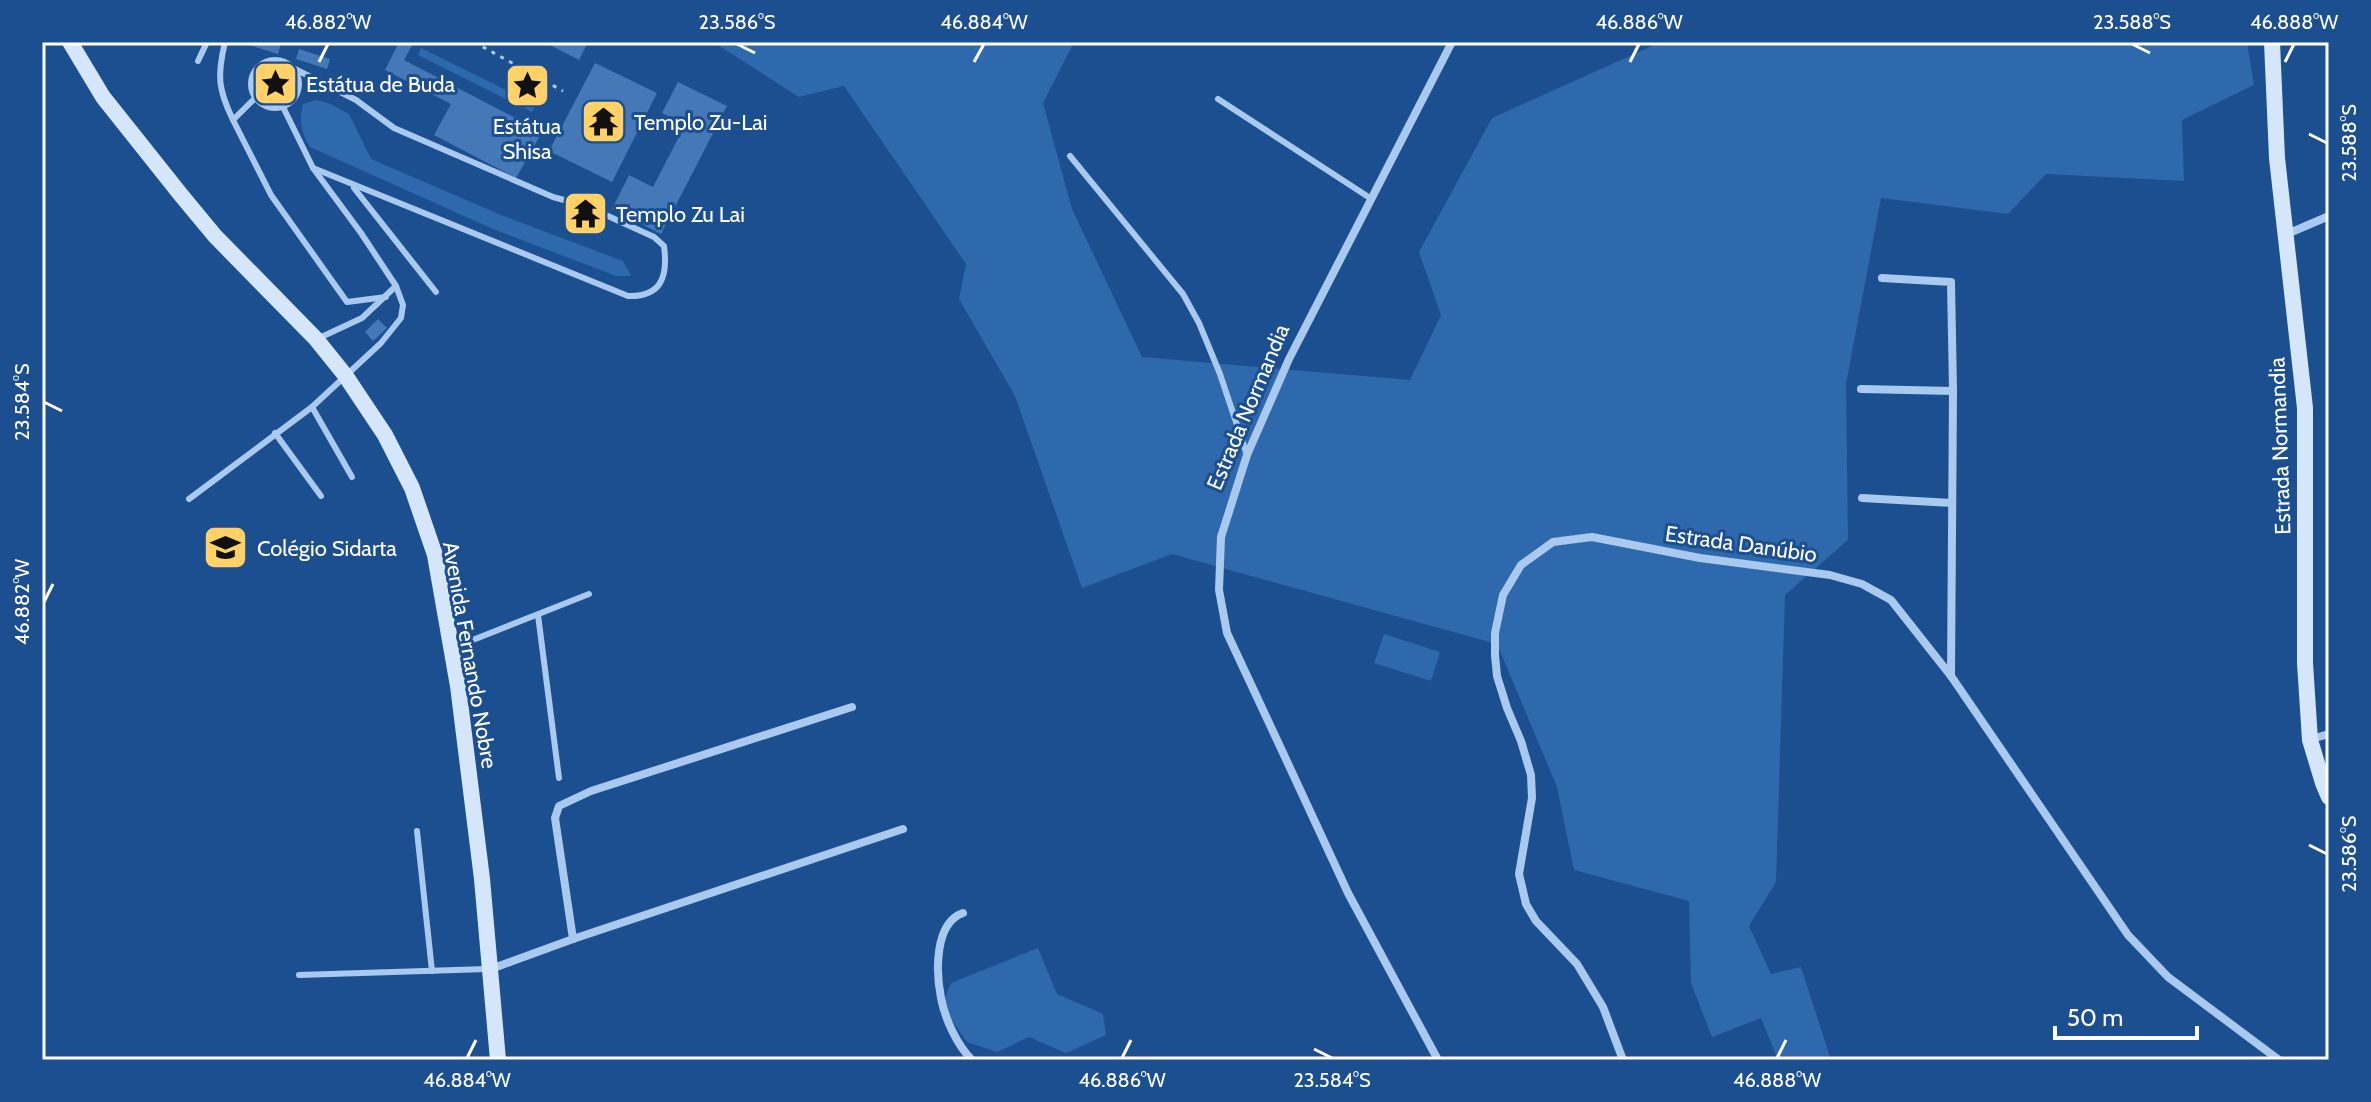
<svg xmlns="http://www.w3.org/2000/svg" width="2371" height="1102" font-family="Cabin,sans-serif">
<style>
.green{fill:#2e69ad}
.building{fill:#4478b7}
.lines{fill:none;stroke-linecap:round;stroke-linejoin:round}
.path{stroke:#a9c9ee;stroke-width:3;stroke-dasharray:4 6;stroke-linecap:butt}
.lane{stroke:#a9c9ee;stroke-width:6}
.street{stroke:#a9c9ee;stroke-width:8}
.secondary{stroke:#d6e6fa;stroke-width:16}
.ticks{fill:none;stroke:#fff;stroke-width:3}
.labels{text-anchor:middle;dominant-baseline:central;stroke-width:6;stroke-linejoin:round;paint-order:stroke}
.poi-label{font-size:22px;fill:#fff;stroke:#1b4f8f;text-anchor:start}
.street-label{font-size:22px;fill:#fff;stroke:#1b4f8f}
.neatline{fill:none;stroke:#fff;stroke-width:3}
.ticks-label{font-size:20px;text-anchor:middle;fill:#fff}
</style>
<rect width="100%" height="100%" fill="#1b4f8f"/>
<g class="green">
<polygon points="713,42 1074,42 1043,103 1072,209 1142,357 1410,380 1441,315 1419,252 1492,118 1661,42 2247,42 2254,85 2182,120 2184,181 2046,174 2008,214 1881,198 1846,384 1848,540 1785,595 1776,882 1749,926 1771,974 1801,967 1831,1060 1778,1060 1761,1018 1712,1037 1691,983 1689,901 1574,870 1557,787 1497,644 1172,554 1082,588 1015,396 959,299 966,264 844,86 799,97"/>
<polygon points="421,48 536,105 532,112 418,55"/>
<path d="M316,100L328,103L349,114L371,159L501,215L623,261L631,276H616L493,229L310,147C301,132 299,121 303,104Z"/>
<polygon points="1384,634 1440,652 1431,681 1374,663"/>
<polygon points="1038,948 1057,994 1103,1014 1106,1035 1066,1053 1029,1037 997,1052 967,1042 942,1006 951,983"/>
</g>
<g class="building">
<polygon points="276,42 281,43 278,54 243,43"/>
<polygon points="399,42 414,42 404,60 542,132 516,178 434,135 451,104 385,70"/>
<polygon points="544,42 588,42 579,60"/>
<polygon points="299,49 330,59 327,69 296,59"/>
<polygon points="595,63 657,93 612,182 549,151"/>
<polygon points="678,82 727,106 661,234 612,209 629,175 653,187 685,125 662,113"/>
<polygon points="378,319 387,328 373,341 365,332"/>
</g>
<g class="lines">
<polyline class="path" points="474,42 563,91"/>
<g class="lane">
<path d="M225,42C217,76 218,89 233,120"/>
<circle cx="275" cy="84" r="24"/>
<polyline points="198,61 207,42"/>
<path d="M293,68L356,100L394,128L553,197L586,206L654,237L664,246C668,276 662,297 628,296L313,168"/>
<polyline points="255,98 233,120 271,195 347,302 386,297"/>
<polyline points="1218,99 1370,198"/>
<polyline points="1070,156 1183,294 1199,323 1220,374 1247,455"/>
<polyline points="354,188 436,292"/>
<polyline points="317,339 362,318 396,286"/>
<polyline points="312,407 352,477"/>
<polyline points="275,433 321,496"/>
<polyline points="189,499 312,407 381,343 401,318 403,305 396,286 361,233 313,168 283,107"/>
<polyline points="538,615 559,778"/>
<polyline points="455,647 589,594"/>
<polyline points="417,831 432,971"/>
<polyline points="299,975 487,969"/>
</g>
<g class="street">
<polyline points="2287,234 2329,216"/>
<polyline points="1882,278 1951,282 1953,391 1951,676"/>
<polyline points="1861,389 1953,391"/>
<polyline points="1862,498 1952,503"/>
<polyline points="2311,739 2329,734"/>
<path d="M963,913C934,923 936,973 941,998C945,1019 957,1045 972,1060"/>
<polyline points="573,939 555,818 559,806 591,791 852,707"/>
<polyline points="491,969 573,939 903,829"/>
<polyline points="1438,1060 1348,893 1284,755 1227,633 1219,590 1221,537 1247,455 1289,359 1452,42"/>
<polyline points="1623,1060 1603,1007 1577,964 1536,921 1526,904 1519,874 1532,798 1531,775 1521,741 1507,708 1497,676 1495,655 1495,633 1503,595 1521,565 1553,542 1592,537 1700,558 1830,575 1862,584 1891,600 1951,676 2128,935 2168,977 2279,1060"/>
</g>
<g class="secondary">
<polyline points="70,42 103,97 181,195 215,236 316,339 345,375 385,435 412,488 435,555 458,686 482,879 498,1060"/>
<polyline points="2272,42 2277,158 2305,408 2305,663 2310,740 2323,783 2329,797"/>
</g>
</g>
<path class="ticks" d="M737,44L755,53M2132,44L2150,53M319,62L328,44M974,62L984,44M1630,62L1639,44M2285,62L2294,44M2309,134L2327,143M44,402L62,411M44,602L53,584M2309,845L2327,854M1314,1049L1332,1058M467,1058L476,1040M1122,1058L1131,1040M1777,1058L1786,1040"/>
<defs>
<symbol id="sight-square" viewBox="-11 -11 22 22"><rect x="-9" y="-9" width="18" height="18" rx="4" fill="#ffd166" stroke="#1b4f8f"/><path d="M0-6L1.8-2.2L6-1.7L2.9 1.2L3.7 5.4L0 3.3L-3.7 5.4L-2.9 1.2L-6-1.7L-1.8-2.2Z" fill="#111"/></symbol>
<symbol id="temple-square" viewBox="-11 -11 22 22"><rect x="-9" y="-9" width="18" height="18" rx="4" fill="#ffd166" stroke="#1b4f8f"/><path d="M0-6L5-2H3V0L6.5 2.5H4V6H1.5V3h-3V6H-4V2.5H-6.5L-3 0V-2H-5Z" fill="#111"/></symbol>
<symbol id="school-square" viewBox="-11 -11 22 22"><rect x="-9" y="-9" width="18" height="18" rx="4" fill="#ffd166" stroke="#1b4f8f"/><path d="M0-5L7-2L0 1L-7-2ZM-4 1L0 2.5L4 1V4Q0 6-4 4Z" fill="#111"/></symbol>
</defs>
<g fill-rule="evenodd">
<use href="#sight-square" x="250" y="58" width="51" height="51"/>
<use href="#sight-square" x="502" y="60" width="51" height="51"/>
<use href="#temple-square" x="578" y="96" width="51" height="51"/>
<use href="#temple-square" x="560" y="188" width="51" height="51"/>
<use href="#school-square" x="200" y="522" width="51" height="51"/>
</g>
<g class="labels">
<g class="poi-label">
<text x="306" y="84">Estátua de Buda</text>
<text x="634" y="122">Templo Zu-Lai</text>
<text x="527" y="126" text-anchor="middle">Estátua<tspan x="527" dy="25">Shisa</tspan></text>
<text x="616" y="214">Templo Zu Lai</text>
<text x="257" y="548">Colégio Sidarta</text>
</g>
<g class="street-label">
<text transform="translate(1248 407) rotate(-67)">Estrada Normandia</text>
<text transform="translate(2280 446) rotate(-92)">Estrada Normandia</text>
<text transform="translate(1741 544) rotate(8)">Estrada Danúbio</text>
<text transform="translate(470 655) rotate(80)">Avenida Fernando Nobre</text>
</g>
</g>
<rect width="2371" height="1102" fill="none" stroke="#1b4f8f" stroke-width="88"/>
<path d="M2055 1026v12h142v-12" fill="none" stroke="#ffffff" stroke-width="4"/>
<text x="2067" y="1026" font-size="24" fill="#ffffff" stroke="#1b4f8f" stroke-width="6" paint-order="stroke">50 m</text>
<rect x="44" y="44" width="2283" height="1014" class="neatline"/>
<g class="ticks-label">
<text x="328" y="29">46.882°W</text>
<text x="737" y="29">23.586°S</text>
<text x="984" y="29">46.884°W</text>
<text x="1639" y="29">46.886°W</text>
<text x="2132" y="29">23.588°S</text>
<text x="2294" y="29">46.888°W</text>
<text transform="translate(2349 143) rotate(-90)" y="7">23.588°S</text>
<text transform="translate(22 402) rotate(-90)" y="7">23.584°S</text>
<text transform="translate(22 602) rotate(-90)" y="7">46.882°W</text>
<text transform="translate(2349 854) rotate(-90)" y="7">23.586°S</text>
<text x="467" y="1087">46.884°W</text>
<text x="1122" y="1087">46.886°W</text>
<text x="1332" y="1087">23.584°S</text>
<text x="1777" y="1087">46.888°W</text>
</g>
</svg>
